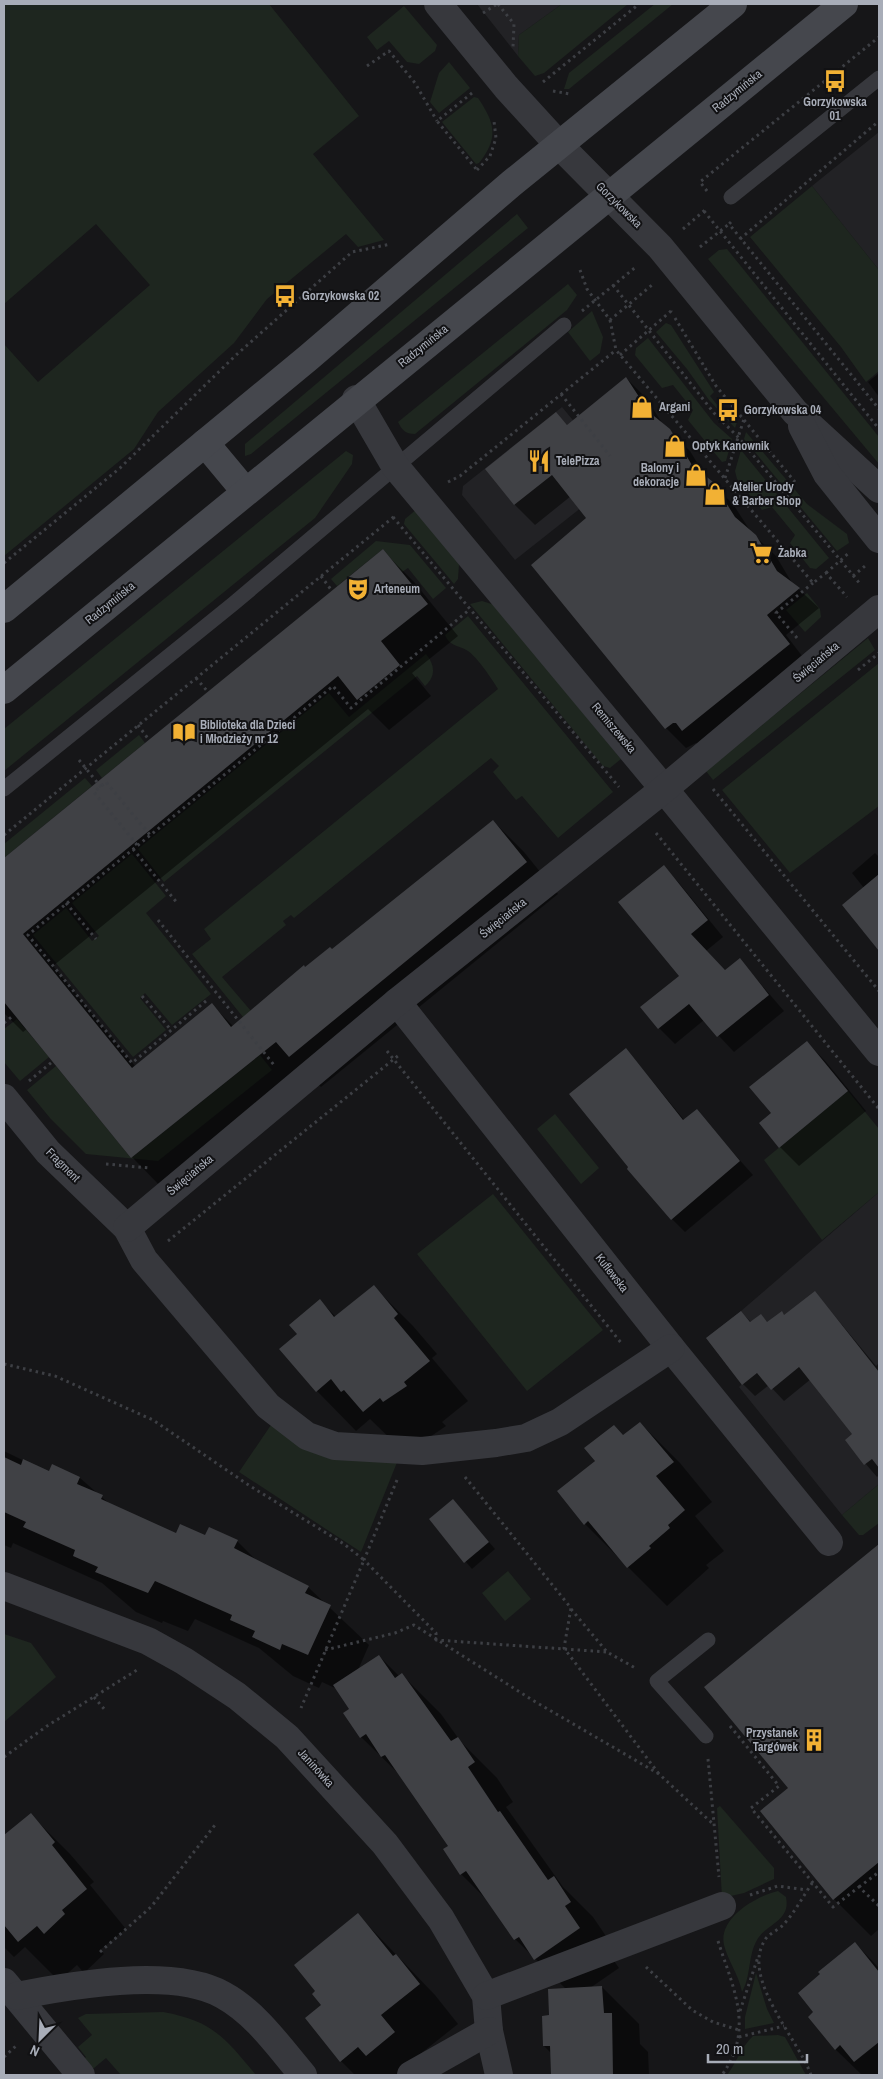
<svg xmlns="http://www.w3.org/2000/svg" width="883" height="2079" font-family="'Archivo Narrow',sans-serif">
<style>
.built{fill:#222225}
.green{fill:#1e261f}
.shadow{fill:#0007}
.building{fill:#404145}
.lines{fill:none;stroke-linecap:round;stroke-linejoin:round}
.path{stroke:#3d3f44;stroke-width:3;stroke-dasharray:2.5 4;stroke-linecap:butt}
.service{stroke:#37383d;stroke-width:15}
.minor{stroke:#37383d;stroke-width:28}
.tertiary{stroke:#37383d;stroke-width:28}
.secondary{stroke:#45474d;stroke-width:28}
.labels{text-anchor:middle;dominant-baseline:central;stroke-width:4;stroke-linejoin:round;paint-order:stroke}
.street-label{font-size:12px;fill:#a8adb8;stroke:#111113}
.poi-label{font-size:12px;font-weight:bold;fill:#a8adb8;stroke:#111113;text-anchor:start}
</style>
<rect width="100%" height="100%" fill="#161618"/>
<g class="built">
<polygon points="477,4 562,4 519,35 518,56"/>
<polygon points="879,132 879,270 812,186"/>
<polygon points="562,407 620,477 515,560 462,495 463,486"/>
<polygon points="879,1192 879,1484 842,1515 739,1387 742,1384 706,1338 741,1311"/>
</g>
<g class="green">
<polygon points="4,4 269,4 359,116 313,154 384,240 358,247 346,234 267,299 234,343 158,412 134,449 4,556 4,344 38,382 150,285 96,224 4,304"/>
<polygon points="562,4 628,4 544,73 535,76 518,56 519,35"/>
<polygon points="655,4 673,4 569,89 564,89 569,73"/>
<polygon points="404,6 437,45 435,51 419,64 407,62 389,41 377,50 367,37"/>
<polygon points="449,62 470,88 439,113 430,102 439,73"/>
<path d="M474,97L478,98C495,123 499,138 479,163L476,164L442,122Z"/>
<polygon points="812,186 879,270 879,371 866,382 841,347 750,237"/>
<polygon points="517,214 528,228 251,454 245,456 245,444"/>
<polygon points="727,249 879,437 879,464 708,259 719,250"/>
<path d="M568,284L577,295L567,310L415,434C405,434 402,430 398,422Z"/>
<polygon points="592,311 603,337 600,353 590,361 568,332"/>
<polygon points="666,323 671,325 714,392 710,396 730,421 735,418 737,422 735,428 709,400 687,369 656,332"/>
<polygon points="648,338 714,423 732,439 726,461 722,462 688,420 693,410 673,385 662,388 635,355 636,348"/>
<polygon points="746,432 807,504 847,534 849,543 837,551 744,439"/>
<polygon points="741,450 829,558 816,569 810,568 790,543 795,535 772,507 762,510 737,479 735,471"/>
<polygon points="346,451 353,455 352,464 315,518 4,771 4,729"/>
<polygon points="417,509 459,564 458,579 454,584 404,524 405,519"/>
<polygon points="376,541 410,545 446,588 433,599 408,568 402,572 383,549 337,586 331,579"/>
<polygon points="807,593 820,609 821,617 805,632 786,610"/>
<polygon points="482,601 495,605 621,759 610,768 603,766 470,604"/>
<path d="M468,616L613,792L558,838L522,796L516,800L493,772L499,766L491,758L294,918L291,915L283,921L286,925L222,977L251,1011L243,1017L192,954L211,939L204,929L498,689C492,679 477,657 468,651C459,645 450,647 445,635Z"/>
<polygon points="868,638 875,650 713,780 706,771"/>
<path d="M426,654C435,665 436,676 425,686L417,676L164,882L138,849L329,693L349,717Z"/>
<polygon points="879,663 879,806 790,873 722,790"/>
<polygon points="139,735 145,743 102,778 96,770"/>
<polygon points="85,778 92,786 4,858 4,844"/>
<polygon points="132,854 166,896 146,913 211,994 172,1025 145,993 140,998 166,1030 133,1057 33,935 66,908 92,941 99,936 72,903"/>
<polygon points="17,1019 49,1057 20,1081 4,1062 4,1029"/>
<polygon points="260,1055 272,1070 158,1161 86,1154 50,1118 27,1090 56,1066 131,1158"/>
<polygon points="848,1091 879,1129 879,1192 822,1240 764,1160"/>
<polygon points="555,1114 599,1168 581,1184 537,1129"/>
<polygon points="493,1194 603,1330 527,1391 417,1254"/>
<polygon points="271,1425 398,1460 361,1552 239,1472"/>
<polygon points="879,1484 879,1523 863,1535 859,1535 842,1515"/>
<polygon points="508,1571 531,1599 505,1621 482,1593"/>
<polygon points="4,1634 31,1643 56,1677 4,1722"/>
<polygon points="720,1806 774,1868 774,1879 744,1893 722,1898 717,1808"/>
<path d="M778,1891L786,1897C791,1921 767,1923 757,1940C748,1955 751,1977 742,1992C739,1975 728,1961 724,1945C718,1918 756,1896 778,1891Z"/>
<polygon points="756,1973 767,2009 774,2023 745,2029 745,2017"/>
<path d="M163,2012C213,2021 225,2038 256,2075H121L106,2058L88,2073L79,2063L86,2057L78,2047L92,2035L78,2018L86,2014Z"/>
<path d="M778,2035L785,2037L806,2075H727C737,2062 741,2047 753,2036Z"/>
</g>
<g class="shadow">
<polygon points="879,373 879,397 868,382"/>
<polygon points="626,378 646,398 664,426 690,451 707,479 733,504 751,532 776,556 792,583 819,608 786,635 809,665 703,750 696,743 686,748 666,728 588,518 571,496 535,525 515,505 487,469 556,414 568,426"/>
<polygon points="383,551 414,582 458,636 412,673 431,696 389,730 368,709 53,966 135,1066 212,1005 234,1027 333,951 493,821 524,852 558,894 321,1087 307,1073 163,1189 132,1157 27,1029 23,1032 4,1013 4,860"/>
<polygon points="875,853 879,857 879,949 864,888 852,873"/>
<polygon points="664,867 679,883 723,937 706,951 726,971 740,960 784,1011 734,1052 704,1020 675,1044 659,1028 681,977"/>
<polygon points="807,1042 826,1062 866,1111 799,1166 780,1147 772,1114"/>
<polygon points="626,1049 685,1121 696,1111 753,1175 685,1232 672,1219"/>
<polygon points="373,1286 413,1326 437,1354 432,1358 468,1401 442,1422 446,1426 424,1441 403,1451 370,1419 356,1431 317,1391 299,1334 320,1301 336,1317"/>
<polygon points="815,1292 876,1366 879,1363 879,1475 877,1477 846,1441 854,1435 811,1379 784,1401 769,1385 755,1396 743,1384 741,1312 751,1322 768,1323 785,1316"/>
<polygon points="640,1423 680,1463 712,1502 695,1516 724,1551 706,1565 709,1568 667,1606 585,1524 559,1491"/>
<polygon points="4,1451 49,1473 52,1466 80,1478 112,1506 177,1535 237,1541 257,1561 308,1587 369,1645 358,1670 379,1656 399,1676 402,1675 441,1714 461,1742 497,1778 513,1802 506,1807 563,1887 593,1917 610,1942 603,1945 619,1968 590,1988 602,1987 639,2024 640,2044 648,2052 649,2075 552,2074 551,2053 544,2046 550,2016 566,1989 515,1939 487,1900 461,1874 445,1850 450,1846 401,1776 361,1737 350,1709 337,1689 322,1682 319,1688 293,1676 259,1648 195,1619 188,1631 163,1621 162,1623 136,1612 102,1583 13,1543 11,1548 4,1545"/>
<polygon points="453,1500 495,1549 472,1569 430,1520"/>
<polygon points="879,1546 879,1929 871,1936 834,1899 762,1811 790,1789 706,1687"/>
<polygon points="31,1815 70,1854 94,1882 90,1885 126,1929 100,1950 104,1954 84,1973 77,1965 59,1981 25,1947 14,1957 4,1947 4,1837"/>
<polygon points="358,1915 435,1995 458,2024 419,2055 430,2075 355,2075 341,2061 323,2005"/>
<polygon points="855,1943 879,1968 879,2075 862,2075 835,2049 815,2013"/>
</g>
<g class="building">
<polygon points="626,377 649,412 670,429 692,465 713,482 735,517 756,535 777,571 800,588 767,615 790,644 682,731 676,723 673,723 665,729 531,565 586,518 552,475 514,505 485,469 556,412 567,425"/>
<polygon points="383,549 428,604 381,641 400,665 357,700 338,676 23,934 132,1068 212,1003 231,1027 304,965 305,967 330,947 332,949 493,820 527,862 289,1057 276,1042 131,1158 4,1002 4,858"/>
<polygon points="664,865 708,920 691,934 725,970 740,958 769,995 717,1037 689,1004 658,1029 640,1007 679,976 618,902"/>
<polygon points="879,874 879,951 842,905"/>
<polygon points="807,1041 848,1091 779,1148 759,1123 771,1113 749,1087"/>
<polygon points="626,1048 683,1120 697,1109 740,1161 671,1220 627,1169 628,1167 569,1094"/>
<polygon points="374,1285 398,1314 394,1318 430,1361 404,1382 407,1386 383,1402 380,1398 363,1412 344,1390 341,1392 331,1379 316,1392 279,1349 297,1334 289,1325 320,1299 334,1317"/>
<polygon points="815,1291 879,1372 879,1468 872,1459 864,1465 845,1440 852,1434 799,1367 771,1390 757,1373 742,1385 706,1338 741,1311 750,1322 761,1314 767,1322 782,1311 784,1315"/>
<polygon points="640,1422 674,1462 656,1476 685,1510 668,1525 670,1528 649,1546 651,1548 627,1568 588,1521 584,1525 557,1491 595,1461 584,1448 614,1425 623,1435"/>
<polygon points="4,1457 21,1465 23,1459 49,1471 52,1464 80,1477 77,1484 103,1495 101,1499 176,1533 180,1524 205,1535 209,1527 238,1540 234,1548 309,1586 305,1593 331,1605 308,1655 282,1644 280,1650 252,1637 255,1631 230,1620 232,1615 155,1581 148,1593 95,1572 98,1567 73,1556 75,1550 23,1527 26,1522 4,1512"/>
<polygon points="453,1499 489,1542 464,1563 429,1519"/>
<polygon points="879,1544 879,1862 833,1900 760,1811 788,1788 704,1687"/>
<polygon points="379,1655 395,1678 402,1673 451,1741 458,1737 475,1762 468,1767 498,1812 500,1811 548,1880 554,1876 571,1902 565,1906 580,1928 534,1960 519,1937 514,1940 466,1871 460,1875 443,1849 448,1846 385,1755 381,1757 366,1734 360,1738 343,1713 349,1709 333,1685"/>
<polygon points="31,1813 55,1842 52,1845 87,1889 62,1910 65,1914 44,1934 37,1926 18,1942 4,1925 4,1835"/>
<polygon points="358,1913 393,1956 396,1954 420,1984 381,2015 395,2032 366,2056 358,2047 340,2062 305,2018 321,2005 312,1994 315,1991 294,1965"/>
<polygon points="855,1942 879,1972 879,2042 854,2062 840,2045 835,2050 808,2017 813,2012 798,1993 820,1974 818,1972"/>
<polygon points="602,1986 604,2013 612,2013 613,2075 551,2074 550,2046 543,2046 542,2016 549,2015 548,1989"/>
</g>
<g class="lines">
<g class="path">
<polyline points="498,4 514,24 513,47"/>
<polyline points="483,13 497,4"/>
<polyline points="367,66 389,51 415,83 437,121"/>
<polyline points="543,82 639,4"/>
<polyline points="553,91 570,94"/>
<polyline points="472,93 437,121 477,170"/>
<polyline points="490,156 496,138 494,121"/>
<polyline points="477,170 490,156"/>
<polyline points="707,191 700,182 879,37"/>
<polyline points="704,211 879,429"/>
<polyline points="731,222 729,224 879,409"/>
<polyline points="683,229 705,210"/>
<polyline points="740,239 879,121"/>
<polyline points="700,247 729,224"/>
<polyline points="580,270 587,289 610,320 652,285"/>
<polyline points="613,285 714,413 738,437 861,585"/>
<polyline points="582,311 637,266"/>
<polyline points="675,318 716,386 795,482"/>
<polyline points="610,320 616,350 813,583 826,573 847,597"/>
<polyline points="620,355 671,311 670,309"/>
<polyline points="561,394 610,456"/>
<polyline points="725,478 744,419"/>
<polyline points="448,482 460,476 616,350"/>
<polyline points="393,517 619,787"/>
<polyline points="4,563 120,468 235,356 352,252 391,244"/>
<polyline points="826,573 850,552"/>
<polyline points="321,576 332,591"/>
<polyline points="853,576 865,566"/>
<polyline points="797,638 776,613 813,583"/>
<polyline points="858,670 879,653"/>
<polyline points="196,678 208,692"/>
<polyline points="138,725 149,740"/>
<polyline points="79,760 101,787"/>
<polyline points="713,789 879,991"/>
<polyline points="656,833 879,1109"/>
<polyline points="4,835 396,515"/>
<polyline points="137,845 94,792 106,782 150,835"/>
<polyline points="133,849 178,904"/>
<polyline points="66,903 96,939"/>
<polyline points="158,920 274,1065"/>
<polyline points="142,996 171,1030"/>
<polyline points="206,1001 132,1063 28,935 333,686 351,708 469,610"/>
<polyline points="4,1023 14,1015"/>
<polyline points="387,1051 622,1344"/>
<polyline points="29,1081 52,1062"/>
<polyline points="106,1164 149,1168"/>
<polyline points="168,1241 399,1055"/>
<polyline points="4,1364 55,1376 153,1420 250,1486 344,1544 364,1560 301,1708"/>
<polyline points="465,1477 571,1608 564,1648 659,1774"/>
<polyline points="397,1480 364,1560 436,1633 436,1640 607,1652"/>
<polyline points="571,1609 607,1652 637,1669"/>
<polyline points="325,1650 395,1633 414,1625 534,1701 659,1774 713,1824"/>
<polyline points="94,1697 105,1710"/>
<polyline points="730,1726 779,1786 751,1808 833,1907 859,1887 879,1906"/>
<polyline points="4,1757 47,1726 137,1670"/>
<polyline points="708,1759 719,1877"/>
<polyline points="859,1887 879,1872"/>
<polyline points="750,1895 778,1886 807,1890"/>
<path d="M718,1941C733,1988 755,2029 722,2075"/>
<polyline points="100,1952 151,1907 215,1825"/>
<polyline points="646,1967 692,2010 713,2022 739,2030"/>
<polyline points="740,2011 758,1957"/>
<polyline points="739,2037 784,2026"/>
<polyline points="4,2057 17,2045"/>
<path d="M811,2075C799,2040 740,1978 765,1940C768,1934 777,1931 782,1926C794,1914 803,1896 813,1882"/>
</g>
<g class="service">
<polyline points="731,197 879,78"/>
<polyline points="4,789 233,604 564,325"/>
<polyline points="706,1736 657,1681 708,1640"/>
</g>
<g class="minor">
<polyline points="438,4 506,87 559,145"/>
<polyline points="356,399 395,466 664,789 879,1052"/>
<polyline points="397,1002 671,1348 829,1542"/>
<polyline points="4,1098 48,1152 127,1228 144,1260 268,1406 307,1436 335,1446 422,1451 496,1443 526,1438 560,1422 671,1348"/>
<polyline points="127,1228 397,1002 664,789 879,609"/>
<polyline points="4,1586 148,1641 184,1661 237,1696 287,1737 385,1844 441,1919 486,1996 489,2031 499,2075"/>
<polyline points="4,1982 81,2075"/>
<path d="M17,1996C71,1985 173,1967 223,1995C256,2013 279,2047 303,2075"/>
<polyline points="486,1996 722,1906"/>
<polyline points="411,2075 489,2031"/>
</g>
<g class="tertiary">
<polyline points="559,145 660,247 795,412 879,489"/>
<polyline points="802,426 827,474 879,539"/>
</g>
<g class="secondary">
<polyline points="205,443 245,491"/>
<polyline points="4,609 308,358 512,183 733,4"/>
<path d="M4,690C284,461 563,231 844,4"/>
</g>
</g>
<defs>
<symbol id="bus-bare" viewBox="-9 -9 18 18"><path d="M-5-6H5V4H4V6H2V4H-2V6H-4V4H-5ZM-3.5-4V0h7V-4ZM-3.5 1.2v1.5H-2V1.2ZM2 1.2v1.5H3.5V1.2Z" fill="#f2b134" stroke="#111113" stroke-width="2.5" paint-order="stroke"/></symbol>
<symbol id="shop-bare" viewBox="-9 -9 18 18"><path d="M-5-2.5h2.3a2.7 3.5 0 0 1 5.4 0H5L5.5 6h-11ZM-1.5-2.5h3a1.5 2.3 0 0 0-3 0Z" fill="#f2b134" stroke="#111113" stroke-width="2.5" paint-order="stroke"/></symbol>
<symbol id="restaurant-bare" viewBox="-9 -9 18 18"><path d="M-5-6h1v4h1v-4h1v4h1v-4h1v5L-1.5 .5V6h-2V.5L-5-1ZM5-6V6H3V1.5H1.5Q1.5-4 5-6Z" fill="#f2b134" stroke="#111113" stroke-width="2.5" paint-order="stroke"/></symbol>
<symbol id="supermarket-bare" viewBox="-9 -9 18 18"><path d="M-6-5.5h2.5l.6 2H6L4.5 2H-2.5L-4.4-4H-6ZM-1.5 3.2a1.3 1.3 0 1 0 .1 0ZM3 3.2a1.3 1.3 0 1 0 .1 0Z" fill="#f2b134" stroke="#111113" stroke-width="2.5" paint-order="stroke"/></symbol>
<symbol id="theatre-bare" viewBox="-9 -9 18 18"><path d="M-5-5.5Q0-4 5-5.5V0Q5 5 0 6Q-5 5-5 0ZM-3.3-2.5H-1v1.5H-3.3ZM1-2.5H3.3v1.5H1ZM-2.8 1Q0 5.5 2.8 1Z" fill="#f2b134" stroke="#111113" stroke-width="2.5" paint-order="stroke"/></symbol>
<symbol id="library-bare" viewBox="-9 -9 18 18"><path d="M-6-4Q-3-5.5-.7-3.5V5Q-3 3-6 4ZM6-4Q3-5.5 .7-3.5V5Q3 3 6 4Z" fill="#f2b134" stroke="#111113" stroke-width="2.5" paint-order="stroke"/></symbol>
<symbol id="building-bare" viewBox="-9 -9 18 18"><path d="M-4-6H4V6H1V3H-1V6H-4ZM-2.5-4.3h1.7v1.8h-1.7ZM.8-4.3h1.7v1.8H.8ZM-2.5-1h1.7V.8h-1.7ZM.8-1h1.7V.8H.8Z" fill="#f2b134" stroke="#111113" stroke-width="2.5" paint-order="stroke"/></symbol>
</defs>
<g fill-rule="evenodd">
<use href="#bus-bare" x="819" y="65" width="32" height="32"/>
<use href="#bus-bare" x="269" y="280" width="32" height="32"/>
<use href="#shop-bare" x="626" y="391" width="32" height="32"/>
<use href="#bus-bare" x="712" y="394" width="32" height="32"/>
<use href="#shop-bare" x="659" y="430" width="32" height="32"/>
<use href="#restaurant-bare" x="523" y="445" width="32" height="32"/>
<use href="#shop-bare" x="680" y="459" width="32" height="32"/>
<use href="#shop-bare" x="699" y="478" width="32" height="32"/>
<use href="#supermarket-bare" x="745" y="537" width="32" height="32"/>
<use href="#theatre-bare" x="342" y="573" width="32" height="32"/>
<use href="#library-bare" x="168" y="716" width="32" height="32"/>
<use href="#building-bare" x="798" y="1724" width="32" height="32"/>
</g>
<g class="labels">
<g class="street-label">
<text transform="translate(737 91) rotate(-39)">Radzymińska</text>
<text transform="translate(619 205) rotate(45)">Gorzykowska</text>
<text transform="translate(423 346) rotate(-39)">Radzymińska</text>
<text transform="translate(110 603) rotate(-39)">Radzymińska</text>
<text transform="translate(816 662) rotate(-40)">Święciańska</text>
<text transform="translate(614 728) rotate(50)">Remiszewska</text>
<text transform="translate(503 918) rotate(-39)">Święciańska</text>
<text transform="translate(63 1165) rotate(45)">Fragment</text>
<text transform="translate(190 1175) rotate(-40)">Święciańska</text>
<text transform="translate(612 1273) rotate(52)">Kuflewska</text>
<text transform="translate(316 1768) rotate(48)">Janinówka</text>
</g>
<g class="poi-label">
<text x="835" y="102" text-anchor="middle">Gorzykowska<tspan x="835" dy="14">01</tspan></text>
<text x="302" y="296">Gorzykowska 02</text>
<text x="659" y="407">Argani</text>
<text x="744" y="410">Gorzykowska 04</text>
<text x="692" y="446">Optyk Kanownik</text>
<text x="556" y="461">TelePizza</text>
<text x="679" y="468" text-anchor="end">Balony i<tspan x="679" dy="14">dekoracje</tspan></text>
<text x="732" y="487">Atelier Urody<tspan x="732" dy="14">&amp; Barber Shop</tspan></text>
<text x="778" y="553">Żabka</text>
<text x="374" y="589">Arteneum</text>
<text x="200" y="725">Biblioteka dla Dzieci<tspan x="200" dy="14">i Młodzieży nr 12</tspan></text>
<text x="798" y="1733" text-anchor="end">Przystanek<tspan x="798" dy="14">Targówek</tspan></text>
</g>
</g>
<rect width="883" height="2079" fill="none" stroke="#a8adb8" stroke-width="10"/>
<g transform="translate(40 2039) rotate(204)" stroke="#111113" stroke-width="4" paint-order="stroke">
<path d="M0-4L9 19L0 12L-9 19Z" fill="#a8adb8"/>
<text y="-8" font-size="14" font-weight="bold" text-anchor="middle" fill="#a8adb8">N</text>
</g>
<path d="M708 2054v8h99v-8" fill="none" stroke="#a8adb8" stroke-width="2.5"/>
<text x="716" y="2054" font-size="15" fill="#a8adb8" stroke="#111113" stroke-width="4" paint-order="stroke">20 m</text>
</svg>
